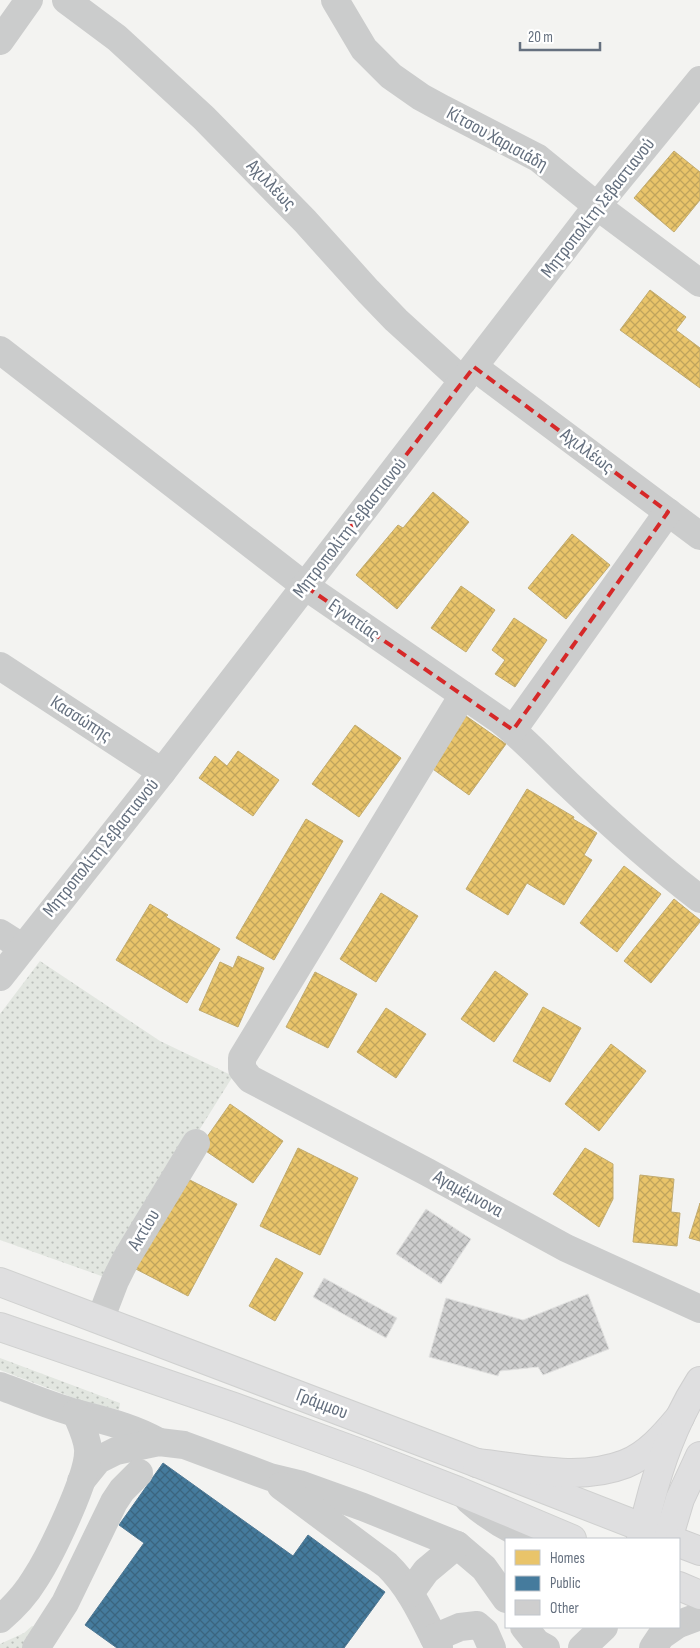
<svg xmlns="http://www.w3.org/2000/svg" width="700" height="1648" font-family="'Sofia Sans Condensed',sans-serif">
<style>
.grass{fill:url(#grass-dots)}
.homes{fill:url(#homes-cross-hatch);stroke:#c1ab70}
.public{fill:url(#public-cross-hatch);stroke:#4f7894}
.building{fill:url(#building-cross-hatch);stroke:#e2e2e1}
.lines{fill:none;stroke-linecap:round;stroke-linejoin:round}
.major-casing{stroke:#d0d1d0;stroke-width:30}
.highway-casing{stroke:#cfcfcf;stroke-width:30}
.minor{stroke:#cbcccc;stroke-width:28}
.major{stroke:#dfdfe0;stroke-width:28}
.highway{stroke:#dfdfe0;stroke-width:28}
.marked{fill:none;stroke:#d62828;stroke-width:4;stroke-dasharray:10 6;stroke-linejoin:round}
.labels{text-anchor:middle;dominant-baseline:central;stroke-width:5;stroke-linejoin:round;paint-order:stroke}
.street-label{font-size:19px;fill:#65707f;stroke:#fff}
</style>
<defs>
<pattern id="grass-dots" width="8" height="8" patternUnits="userSpaceOnUse" patternTransform="scale(1.25)"><rect width="8" height="8" fill="#e2e6e0"/><path d="M2 2h.1M6 6h.1" fill="none" stroke="#bbbfbb" stroke-width="1.8" stroke-linecap="round"/></pattern>
<pattern id="homes-cross-hatch" width="8" height="8" patternUnits="userSpaceOnUse" patternTransform="scale(1.25)"><rect width="8" height="8" fill="#e9c46a"/><path d="M0 0l8 8M0 8l8-8" fill="none" stroke="#c0a45c"/></pattern>
<pattern id="public-cross-hatch" width="8" height="8" patternUnits="userSpaceOnUse" patternTransform="scale(1.25)"><rect width="8" height="8" fill="#457b9d"/><path d="M0 0l8 8M0 8l8-8" fill="none" stroke="#3b657f"/></pattern>
<pattern id="building-cross-hatch" width="8" height="8" patternUnits="userSpaceOnUse" patternTransform="scale(1.25)"><rect width="8" height="8" fill="#cecece"/><path d="M0 0l8 8M0 8l8-8" fill="none" stroke="#abacac"/></pattern>
</defs>
<rect width="100%" height="100%" fill="#f3f3f1"/>
<g class="grass">
<polygon points="40,961 160,1041 233,1076 107,1278 0,1240 0,1014"/>
<polygon points="0,1358 120,1403 119,1410 82,1401 0,1370"/>
<polygon points="32,1626 37,1628 22,1648 0,1648 0,1644 24,1633"/>
</g>
<g class="homes">
<polygon points="674,151 700,172 700,200 674,232 634,198"/>
<polygon points="650,290 686,317 676,330 700,348 700,388 620,330"/>
<polygon points="433,492 469,522 397,609 356,575 398,525 403,528"/>
<polygon points="572,534 610,565 566,619 528,588"/>
<polygon points="461,586 495,610 466,652 431,628"/>
<polygon points="514,618 547,640 515,687 495,674 505,660 492,650"/>
<polygon points="466,716 506,744 469,795 430,767"/>
<polygon points="355,725 401,758 359,817 312,784"/>
<polygon points="238,751 279,780 253,816 199,778 215,756 227,766"/>
<polygon points="527,789 574,817 573,819 597,833 584,855 592,860 564,905 527,883 508,915 466,889"/>
<polygon points="306,819 343,841 274,960 236,938"/>
<polygon points="624,866 661,894 617,952 580,923"/>
<polygon points="381,893 418,916 376,982 340,959"/>
<polygon points="674,899 700,920 700,922 651,983 624,961"/>
<polygon points="150,904 168,915 166,917 220,949 187,1003 116,960"/>
<polygon points="238,956 264,968 238,1027 199,1010 220,962 233,968"/>
<polygon points="495,971 528,994 494,1042 461,1019"/>
<polygon points="315,972 357,994 328,1048 286,1027"/>
<polygon points="543,1007 581,1028 550,1082 513,1061"/>
<polygon points="386,1008 426,1034 396,1078 357,1052"/>
<polygon points="611,1044 646,1071 599,1131 565,1104"/>
<polygon points="230,1104 283,1141 253,1183 200,1147"/>
<polygon points="298,1148 358,1178 320,1255 260,1226"/>
<polygon points="585,1148 613,1164 613,1199 599,1227 553,1194"/>
<polygon points="180,1175 237,1204 188,1296 132,1267"/>
<polygon points="640,1175 674,1179 671,1212 680,1213 677,1246 633,1242"/>
<polygon points="700,1203 700,1241 689,1238"/>
<polygon points="276,1258 303,1273 275,1321 249,1306"/>
</g>
<polygon class="public" points="163,1463 293,1556 308,1535 385,1592 344,1648 117,1648 85,1625 144,1543 119,1525"/>
<g class="building">
<polygon points="426,1209 471,1239 441,1284 396,1254"/>
<polygon points="324,1278 397,1318 386,1338 313,1297"/>
<polygon points="588,1294 609,1349 543,1375 538,1367 500,1371 498,1376 429,1357 446,1298 523,1320"/>
</g>
<g class="lines">
<defs>
<g id="major">
<polyline points="0,1282 477,1463 644,1528"/>
<polyline points="0,1327 234,1407 368,1456 458,1491 572,1539"/>
</g>
<g id="highway">
<path d="M477,1463C525,1468 579,1482 625,1464C648,1455 665,1435 680,1417"/>
<path d="M641,1539C653,1484 669,1429 700,1381"/>
<polyline points="668,1539 680,1499 700,1456"/>
<polyline points="679,1543 700,1551"/>
<polyline points="679,1586 700,1595"/>
</g>
</defs>
<use href="#major" class="major-casing"/>
<use href="#highway" class="highway-casing"/>
<g class="minor">
<polyline points="66,0 117,38 204,118 305,221 368,291 396,320 463,381"/>
<polyline points="335,0 364,49 391,76 421,97 443,109 538,158 597,206 700,283"/>
<polyline points="0,41 29,0"/>
<path d="M0,350L305,586L501,721C525,740 545,762 568,784C610,824 653,863 700,899"/>
<polyline points="474,367 700,536"/>
<polyline points="0,666 162,772"/>
<polyline points="463,695 242,1058 242,1069 250,1079 427,1172 566,1248 700,1309"/>
<polyline points="513,730 668,512"/>
<polyline points="0,933 22,947"/>
<polyline points="0,977 162,772 597,206 700,80"/>
<polyline points="100,1320 115,1281 126,1259 196,1143"/>
<path d="M0,1386C25,1395 50,1406 76,1413C105,1421 133,1427 159,1442"/>
<polyline points="81,1481 98,1460 116,1451 159,1442 184,1445 270,1477 299,1484 363,1507 457,1545 484,1568 506,1599"/>
<path d="M281,1486L387,1565C411,1588 424,1619 439,1648"/>
<path d="M469,1500C488,1517 508,1529 531,1539"/>
<polyline points="410,1593 426,1571 457,1545"/>
<path d="M0,1619C13,1608 26,1594 35,1579C50,1556 90,1475 88,1449C87,1437 81,1425 76,1413"/>
<polyline points="679,1624 700,1616"/>
<polyline points="524,1627 537,1643 546,1648"/>
<polyline points="434,1638 460,1627 477,1625 485,1632 492,1648"/>
<polyline points="36,1648 65,1603 114,1502 122,1490 139,1473"/>
<polyline points="582,1648 604,1627"/>
<polyline points="653,1648 661,1636 674,1627"/>
</g>
<use href="#major" class="major"/>
<use href="#highway" class="highway"/>
</g>
<path class="marked" d="M474,367L668,512L513,730L305,586Z"/>
<g class="labels">
<g class="street-label">
<text transform="translate(497 139) rotate(29)">Κίτσου Χαρισιάδη</text>
<text transform="translate(271 185) rotate(46)">Αχιλλέως</text>
<text transform="translate(598 208) rotate(-52)">Μητροπολίτη Σεβαστιανού</text>
<text transform="translate(587 451) rotate(37)">Αχιλλέως</text>
<text transform="translate(350 528) rotate(-52)">Μητροπολίτη Σεβαστιανού</text>
<text transform="translate(354 620) rotate(35)">Εγνατίας</text>
<text transform="translate(81 719) rotate(33)">Κασσώπης</text>
<text transform="translate(101 848) rotate(-51)">Μητροπολίτη Σεβαστιανού</text>
<text transform="translate(468 1194) rotate(29)">Αγαμέμνονα</text>
<text transform="translate(144 1230) rotate(-59)">Ακτίου</text>
<text transform="translate(322 1404) rotate(21)">Γράμμου</text>
</g>
</g>
<rect x="505" y="1538" width="175" height="90" fill="#ffffff" stroke="#c1c6cc"/>
<rect x="515" y="1550" width="25" height="15" fill="#e9c46a" stroke="#c1c6cc"/>
<text x="550" y="1563" font-size="15" fill="#65707f">Homes</text>
<rect x="515" y="1576" width="25" height="15" fill="#457b9d" stroke="#c1c6cc"/>
<text x="550" y="1588" font-size="15" fill="#65707f">Public</text>
<rect x="515" y="1600" width="25" height="15" fill="#cecece" stroke="#c1c6cc"/>
<text x="550" y="1613" font-size="15" fill="#65707f">Other</text>
<path d="M520 42v8h80v-8" fill="none" stroke="#65707f" stroke-width="2.5"/>
<text x="528" y="42" font-size="15" fill="#65707f" stroke="#ffffff" stroke-width="4" paint-order="stroke">20 m</text>
</svg>
